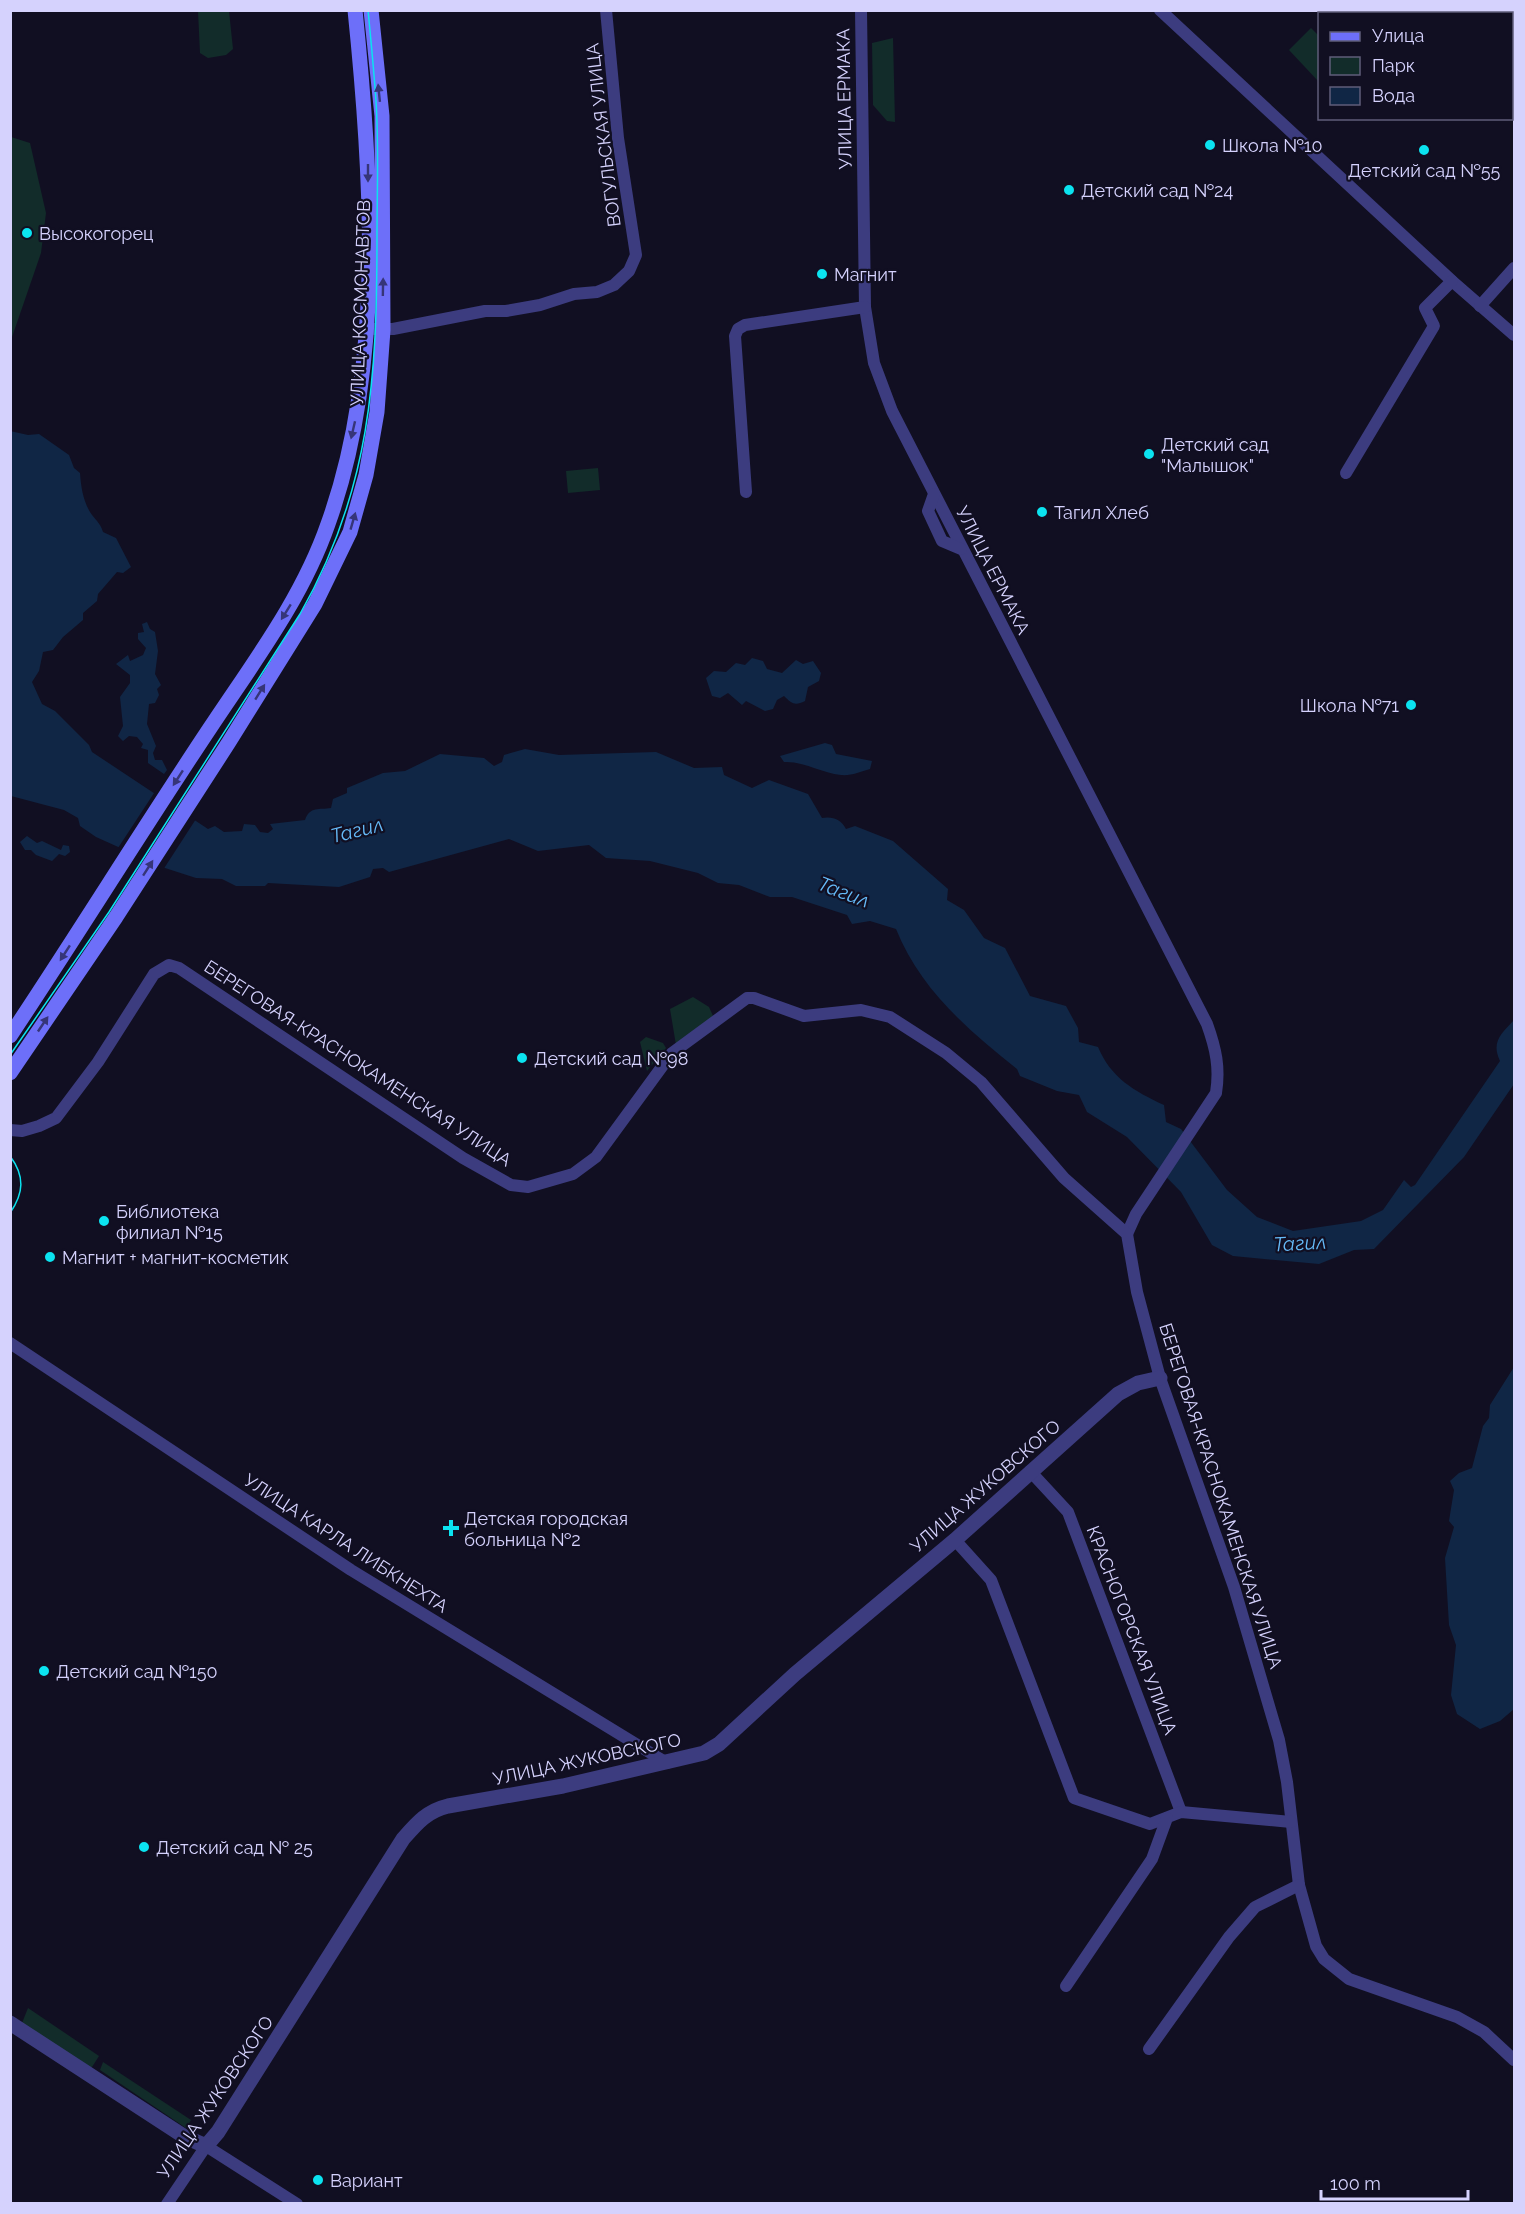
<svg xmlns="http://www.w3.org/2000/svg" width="1525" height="2214" font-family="Raleway,sans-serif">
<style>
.green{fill:#122c2a}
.water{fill:#102645}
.pier{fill:#110f22}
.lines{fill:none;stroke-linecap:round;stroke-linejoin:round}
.minor{stroke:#3c3c7f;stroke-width:12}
.tertiary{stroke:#3c3c7f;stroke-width:15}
.secondary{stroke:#6d6ff9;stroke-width:15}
.tram{stroke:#0be3f0;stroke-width:1.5}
.oneway{fill:#363578}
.poi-dot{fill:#0be3f0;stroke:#110f22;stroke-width:2}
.labels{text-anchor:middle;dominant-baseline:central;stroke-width:4.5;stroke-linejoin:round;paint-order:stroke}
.street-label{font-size:18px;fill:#d5d2fd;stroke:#110f22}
.poi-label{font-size:18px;fill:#d5d2fd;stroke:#110f22;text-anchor:start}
.water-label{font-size:20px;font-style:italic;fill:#65baf8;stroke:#110f22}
</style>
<rect width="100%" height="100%" fill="#110f22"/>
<g class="green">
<polygon points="198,11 229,11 233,49 226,55 208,58 200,53"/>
<polygon points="1311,28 1319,36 1319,82 1289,50"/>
<polygon points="893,38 895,122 887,121 873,105 872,43"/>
<polygon points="11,137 30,143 46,213 41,253 11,340"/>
<polygon points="598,468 600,490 568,493 566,471"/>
<polygon points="693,997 709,1007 713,1016 709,1023 676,1045 670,1009"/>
<polygon points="646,1037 663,1043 666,1048 647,1071 640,1042"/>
<polygon points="28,2008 99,2056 92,2067 87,2068 22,2023"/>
<polygon points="103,2062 191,2120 186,2128 100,2070"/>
</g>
<g class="water">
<path d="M10,431L28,435L39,434L69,455L74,468L80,473C81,487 83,500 90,512C95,520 100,522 103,532L116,538L131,567L123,573L117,572L98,594L97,601L83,613V620L63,637L53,650L43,652L39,671L32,682L42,704L55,711L89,745L92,752L208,829L215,826L224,832L242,831L244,824L255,825L260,832L268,833L273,829L270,824L305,820C310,806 319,810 331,808L333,799L347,793V788L383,773L405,771L440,754L484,758L494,766L502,762L504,755L525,749L559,755L656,752L694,768L722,767L724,775L752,788L769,780L808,794L822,818C832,816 841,819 846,829L855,826L893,841L948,889L947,900L964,910L984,938L1005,948L1030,996L1066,1006L1078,1028L1079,1042L1098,1047C1111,1078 1134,1091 1164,1105L1166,1122L1181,1129L1227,1190L1257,1217L1293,1231L1361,1221L1383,1210L1404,1180L1411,1187L1415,1185L1500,1061C1491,1042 1501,1034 1514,1020V1084L1464,1157L1374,1249L1354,1250L1319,1264L1233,1256L1212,1245L1181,1192L1127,1137L1087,1112L1079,1095L1057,1091L1020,1076L1017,1069C968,1030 920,989 896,929L870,921L852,924L847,915L792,897H770L739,885L718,883L698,873L650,861L606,858L589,845L538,851L509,839L389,872L383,868L373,869L370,877L339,887L268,883L265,886H236L222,879L196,878L165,868L96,837L80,826L78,818L64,810L11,796Z"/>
<polygon points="147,622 150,629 155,632 158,651 155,674 161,685 157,689 159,695 155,703 149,704 147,724 156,746 153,753 155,760 162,760 167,770 164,774 148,763 148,750 141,748 143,744 137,737 129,736 123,741 118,736 123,726 120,697 130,683 130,675 116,664 128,655 130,661 143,655 146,648 138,639 138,633 144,632 142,624"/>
<path d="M752,658L763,661L767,669L782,673L796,660L803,664L813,661L821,673L819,681L808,687L805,701C795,706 792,704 784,696L777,700L773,709L765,711L746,701L742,705L728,693L720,698L712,696L706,678L714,671L726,672L736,663L745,665Z"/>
<path d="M825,743L832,745L836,754L872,761L870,769C860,772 851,776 841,775C821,773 804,761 784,762L780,756Z"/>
<polygon points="27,836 37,843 42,841 61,850 63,845 69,846 70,852 65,856 59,854 52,861 36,855 31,850 25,850 20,842"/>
<polygon points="1514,1367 1514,1709 1500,1721 1480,1729 1457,1714 1451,1695 1456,1645 1449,1625 1445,1558 1454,1527 1449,1521 1454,1490 1450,1481 1459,1473 1472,1468 1483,1426 1489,1418 1490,1405"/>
</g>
<polygon class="pier" points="156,790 196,819 163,870 118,848"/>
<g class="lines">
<g class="minor">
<path d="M861,10L865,307L874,363L892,411L1207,1024C1216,1049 1220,1068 1216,1093L1136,1214L1127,1234"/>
<polyline points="1160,10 1452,281 1514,335"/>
<polyline points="1479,10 1482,14"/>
<polyline points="1512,43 1514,46"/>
<polyline points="1480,306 1514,268"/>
<polyline points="374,329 393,329 485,311 506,311 540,305 574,294 597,292 614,285 629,271 636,255 618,138 606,10"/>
<polyline points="1346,473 1434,326 1425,308 1452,281"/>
<polyline points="746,492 735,336 738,329 745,325 865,307"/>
<polyline points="934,494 928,511 942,541 961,549"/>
<polyline points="10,1130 22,1131 39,1126 56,1118 98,1062 154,974 169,965 179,968 463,1158 511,1185 528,1187 573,1174 596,1157 672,1053 747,998 754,998 804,1016 861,1010 890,1017 946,1053 981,1082 1064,1178 1127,1234 1137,1292 1160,1378 1234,1587 1279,1740 1287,1782 1299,1885 1316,1946 1324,1959 1349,1979 1457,2017 1484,2032 1514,2060"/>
<polyline points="10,1343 351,1570 667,1763"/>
<polyline points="1030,1471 1068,1512 1181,1812"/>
<polyline points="955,1540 991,1580 1074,1798 1150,1824 1181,1812 1291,1822"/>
<polyline points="1066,1986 1152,1859 1167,1818"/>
<polyline points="1149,2049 1229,1937 1255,1907 1299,1885"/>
<polyline points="167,2204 206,2146 297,2204"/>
</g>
<path class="tertiary" d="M10,2023L185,2137L206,2146L218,2132L403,1839C417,1823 427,1811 448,1806L563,1786L704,1753L719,1744L795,1674L955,1540L1118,1394L1138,1383L1160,1378"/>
<g class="secondary">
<path d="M10,1036C78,934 142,830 210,728C253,663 302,599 328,524C385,366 372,175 355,10"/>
<polyline points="10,1073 116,917 229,742 315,604 350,532 366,475 377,412 383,330 382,116 371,10"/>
</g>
<g class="tram">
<path d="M10,1055L109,912L300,614C371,490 377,376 377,237C377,192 379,146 376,101C374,71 371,41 368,10"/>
<path d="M10,1156C25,1176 24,1193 10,1213"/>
</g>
</g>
<defs><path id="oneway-solid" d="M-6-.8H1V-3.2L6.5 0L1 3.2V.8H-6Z" transform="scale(1.5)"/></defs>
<g class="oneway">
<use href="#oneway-solid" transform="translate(379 93) rotate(-96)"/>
<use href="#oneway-solid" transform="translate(368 173) rotate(90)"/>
<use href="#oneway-solid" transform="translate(383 287) rotate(-89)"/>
<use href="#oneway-solid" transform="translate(353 430) rotate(103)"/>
<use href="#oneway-solid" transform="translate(353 521) rotate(-74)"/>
<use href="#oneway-solid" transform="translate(286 612) rotate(122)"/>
<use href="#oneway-solid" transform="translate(260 692) rotate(-58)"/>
<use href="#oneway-solid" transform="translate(178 778) rotate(123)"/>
<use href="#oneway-solid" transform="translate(148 868) rotate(-57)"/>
<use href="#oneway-solid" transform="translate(65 953) rotate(123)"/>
<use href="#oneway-solid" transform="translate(43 1024) rotate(-56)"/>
</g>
<g class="poi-dot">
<circle cx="1210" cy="145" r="6"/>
<circle cx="1424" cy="150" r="6"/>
<circle cx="1069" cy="190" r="6"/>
<circle cx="27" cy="233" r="6"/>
<circle cx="822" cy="274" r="6"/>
<circle cx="1149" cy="454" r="6"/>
<circle cx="1042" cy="512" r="6"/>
<circle cx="1411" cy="705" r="6"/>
<circle cx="522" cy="1058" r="6"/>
<circle cx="104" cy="1221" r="6"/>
<circle cx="50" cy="1257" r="6"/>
<path d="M448 1519h6v6h6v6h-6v6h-6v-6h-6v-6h6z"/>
<circle cx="44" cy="1671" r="6"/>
<circle cx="144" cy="1847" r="6"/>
<circle cx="318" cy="2180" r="6"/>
</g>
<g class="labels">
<g class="street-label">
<text transform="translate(844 99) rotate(-91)">УЛИЦА ЕРМАКА</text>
<text transform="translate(603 135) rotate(-97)">ВОГУЛЬСКАЯ УЛИЦА</text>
<text transform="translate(360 303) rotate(-88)">УЛИЦА КОСМОНАВТОВ</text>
<text transform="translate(993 570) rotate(63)">УЛИЦА ЕРМАКА</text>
<text transform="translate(358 1063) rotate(33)">БЕРЕГОВАЯ-КРАСНОКАМЕНСКАЯ УЛИЦА</text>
<text transform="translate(985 1486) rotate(-41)">УЛИЦА ЖУКОВСКОГО</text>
<text transform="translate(1221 1496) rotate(72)">БЕРЕГОВАЯ-КРАСНОКАМЕНСКАЯ УЛИЦА</text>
<text transform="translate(346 1543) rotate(33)">УЛИЦА КАРЛА ЛИБКНЕХТА</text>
<text transform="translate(1132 1630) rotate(69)">КРАСНОГОРСКАЯ УЛИЦА</text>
<text transform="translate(587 1759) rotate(-12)">УЛИЦА ЖУКОВСКОГО</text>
<text transform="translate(215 2097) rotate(-56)">УЛИЦА ЖУКОВСКОГО</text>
</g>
<g class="poi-label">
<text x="1222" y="145">Школа №10</text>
<text x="1424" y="170" text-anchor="middle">Детский сад №55</text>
<text x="1081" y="190">Детский сад №24</text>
<text x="39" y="233">Высокогорец</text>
<text x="834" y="274">Магнит</text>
<text x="1161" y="444">Детский сад<tspan x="1161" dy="21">"Малышок"</tspan></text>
<text x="1054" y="512">Тагил Хлеб</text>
<text x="1399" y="705" text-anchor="end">Школа №71</text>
<text x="534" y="1058">Детский сад №98</text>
<text x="116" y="1211">Библиотека<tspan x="116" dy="21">филиал №15</tspan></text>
<text x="62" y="1257">Магнит + магнит-косметик</text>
<text x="464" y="1518">Детская городская<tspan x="464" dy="21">больница №2</tspan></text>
<text x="56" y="1671">Детский сад №150</text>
<text x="156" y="1847">Детский сад № 25</text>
<text x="330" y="2180">Вариант</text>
</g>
<g class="water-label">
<text transform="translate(357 830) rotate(-14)">Тагил</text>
<text transform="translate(844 892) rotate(21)">Тагил</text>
<text transform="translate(1300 1243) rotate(-3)">Тагил</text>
</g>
</g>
<rect width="1525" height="2214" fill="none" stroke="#d5d2fd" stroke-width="24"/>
<rect x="1318" y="12" width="195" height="108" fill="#110f22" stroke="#5f5d7a" stroke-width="1.5"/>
<rect x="1330" y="32" width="30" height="9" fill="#6d6ff9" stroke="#5f5d7a" stroke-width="1.5"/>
<text x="1372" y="42" font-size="18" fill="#d5d2fd">Улица</text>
<rect x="1330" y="57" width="30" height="18" fill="#122c2a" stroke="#5f5d7a" stroke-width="1.5"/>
<text x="1372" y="72" font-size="18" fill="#d5d2fd">Парк</text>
<rect x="1330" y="87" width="30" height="18" fill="#102645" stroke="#5f5d7a" stroke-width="1.5"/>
<text x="1372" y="102" font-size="18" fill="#d5d2fd">Вода</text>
<path d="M1321 2190v9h147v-9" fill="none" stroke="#d5d2fd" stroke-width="3"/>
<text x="1330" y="2190" font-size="18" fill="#d5d2fd" stroke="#110f22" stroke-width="4.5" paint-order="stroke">100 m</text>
</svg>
